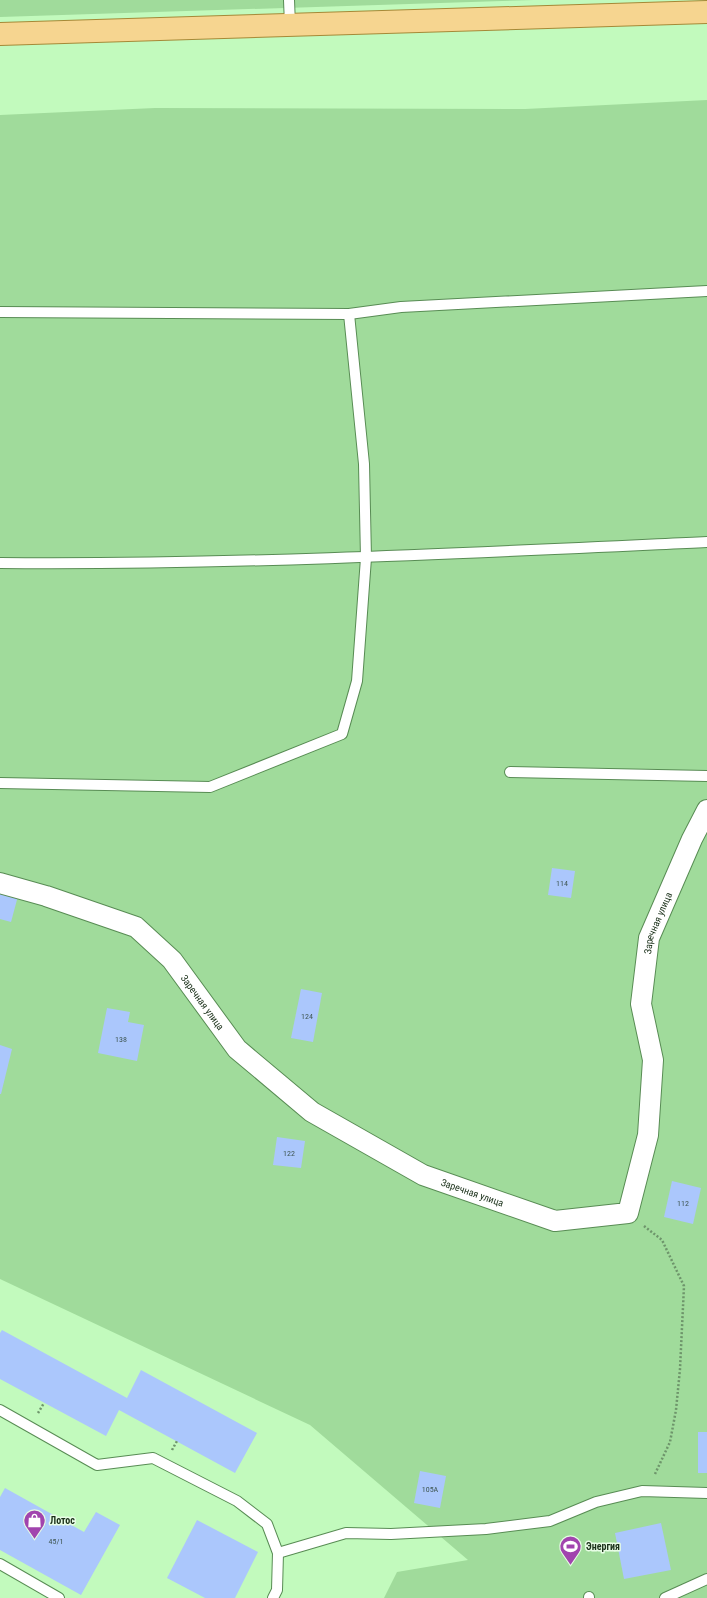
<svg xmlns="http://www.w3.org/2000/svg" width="707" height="1598" font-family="'Roboto Condensed',sans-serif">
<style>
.green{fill:#a0db9b}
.building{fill:#abc7fc}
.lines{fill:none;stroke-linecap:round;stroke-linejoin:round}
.lane-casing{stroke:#588c54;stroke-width:12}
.street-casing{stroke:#588c54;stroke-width:22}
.primary-casing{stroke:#a58937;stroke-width:24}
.path{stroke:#6e956b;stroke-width:2.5;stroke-dasharray:2 2;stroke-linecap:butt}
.lane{stroke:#fff;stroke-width:10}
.street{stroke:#fff;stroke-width:20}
.primary{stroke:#f6d590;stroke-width:22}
.labels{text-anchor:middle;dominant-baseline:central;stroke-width:3;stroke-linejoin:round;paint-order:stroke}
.number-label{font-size:8px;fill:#3f5652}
.street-label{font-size:10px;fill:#1b311a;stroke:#e7fde5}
.poi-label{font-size:10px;font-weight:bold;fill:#1b311a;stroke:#e7fde5;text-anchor:start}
</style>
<rect width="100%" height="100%" fill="#c2fabd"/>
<g class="green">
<polygon points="0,0 534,0 0,17"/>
<polygon points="707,100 707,1598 384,1598 397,1572 468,1560 310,1425 0,1279 0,115 155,108 525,109"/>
</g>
<g class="building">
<polygon points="552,868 575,871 571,898 548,895"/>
<polygon points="0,891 18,896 11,922 0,919"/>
<polygon points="301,989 322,993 313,1042 291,1038"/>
<polygon points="107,1008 130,1012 128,1022 144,1025 137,1061 98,1053"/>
<polygon points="0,1045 12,1049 1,1094 0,1094"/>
<polygon points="277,1137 305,1141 301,1168 273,1165"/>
<polygon points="672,1181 701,1188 693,1224 664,1217"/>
<polygon points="2,1330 127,1398 141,1370 257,1433 235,1473 119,1410 106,1436 0,1379 0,1333"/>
<rect x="698" y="1432" width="9" height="41"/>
<polygon points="420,1471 446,1476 440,1508 414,1503"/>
<polygon points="5,1488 84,1532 96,1512 120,1525 81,1595 0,1550 0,1497"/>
<polygon points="197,1520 258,1552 235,1598 205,1598 167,1578"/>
<polygon points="661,1523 671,1570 624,1579 615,1533"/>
</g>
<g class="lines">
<defs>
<g id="lane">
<polyline points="289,0 290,25"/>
<polyline points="0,312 349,314 401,307 707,291"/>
<path d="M0,563C236,565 471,553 707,542"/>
<polyline points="510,772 707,776"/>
<polyline points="0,783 210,787 342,734 357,681 366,558 364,464 349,314"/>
<polyline points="0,1410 97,1465 153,1458 237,1501 267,1524 278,1553 277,1590 273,1598"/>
<polyline points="278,1553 346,1533 391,1534 486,1529 550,1521 596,1502 642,1491 707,1493"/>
<polyline points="0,1564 59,1598"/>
<polyline points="589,1597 589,1598"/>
<polyline points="665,1598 707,1579"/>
</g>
<g id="street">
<path id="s1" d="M0,883L46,896L136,927L172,960L237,1049L312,1112L423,1175L555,1221L628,1213L648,1135L653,1060L641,1004L649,938L692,839L707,810"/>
</g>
<polyline id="primary" points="0,34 707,12"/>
</defs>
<use href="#lane" class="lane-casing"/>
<use href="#street" class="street-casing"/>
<use href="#primary" class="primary-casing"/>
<g class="path">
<polyline points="644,1226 662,1240 684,1286 680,1369 676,1410 670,1442 655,1474"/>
<polyline points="38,1413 44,1403"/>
<polyline points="172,1450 177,1441"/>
</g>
<use href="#lane" class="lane"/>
<use href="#street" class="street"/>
<use href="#primary" class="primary"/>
</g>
<defs>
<symbol id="shop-pin" viewBox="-11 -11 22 30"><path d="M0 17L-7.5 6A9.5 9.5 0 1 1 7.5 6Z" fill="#a144ae" stroke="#e7fde5"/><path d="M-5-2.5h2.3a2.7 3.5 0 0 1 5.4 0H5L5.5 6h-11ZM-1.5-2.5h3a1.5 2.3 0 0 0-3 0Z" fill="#fff"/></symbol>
<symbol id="stadium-pin" viewBox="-11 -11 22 30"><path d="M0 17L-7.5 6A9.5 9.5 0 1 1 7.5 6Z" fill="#a144ae" stroke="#e7fde5"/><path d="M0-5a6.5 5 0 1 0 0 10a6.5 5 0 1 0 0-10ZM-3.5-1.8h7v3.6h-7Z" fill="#fff"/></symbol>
</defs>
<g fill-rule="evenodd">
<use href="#shop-pin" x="22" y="1508" width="25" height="34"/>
<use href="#stadium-pin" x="558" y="1534" width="25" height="34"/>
</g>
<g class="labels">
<g class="number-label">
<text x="562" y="883">114</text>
<text x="307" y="1016">124</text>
<text x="121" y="1039">138</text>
<text x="289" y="1153">122</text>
<text x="683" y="1203">112</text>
<text x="430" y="1489">105А</text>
<text x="56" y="1541">45/1</text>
</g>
<g class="street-label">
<text stroke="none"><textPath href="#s1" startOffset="1037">Заречная улица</textPath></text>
<text stroke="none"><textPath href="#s1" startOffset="244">Заречная улица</textPath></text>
<text stroke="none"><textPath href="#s1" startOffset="580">Заречная улица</textPath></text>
</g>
<g class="poi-label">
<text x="50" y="1520">Лотос</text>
<text x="586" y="1546">Энергия</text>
</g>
</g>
</svg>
